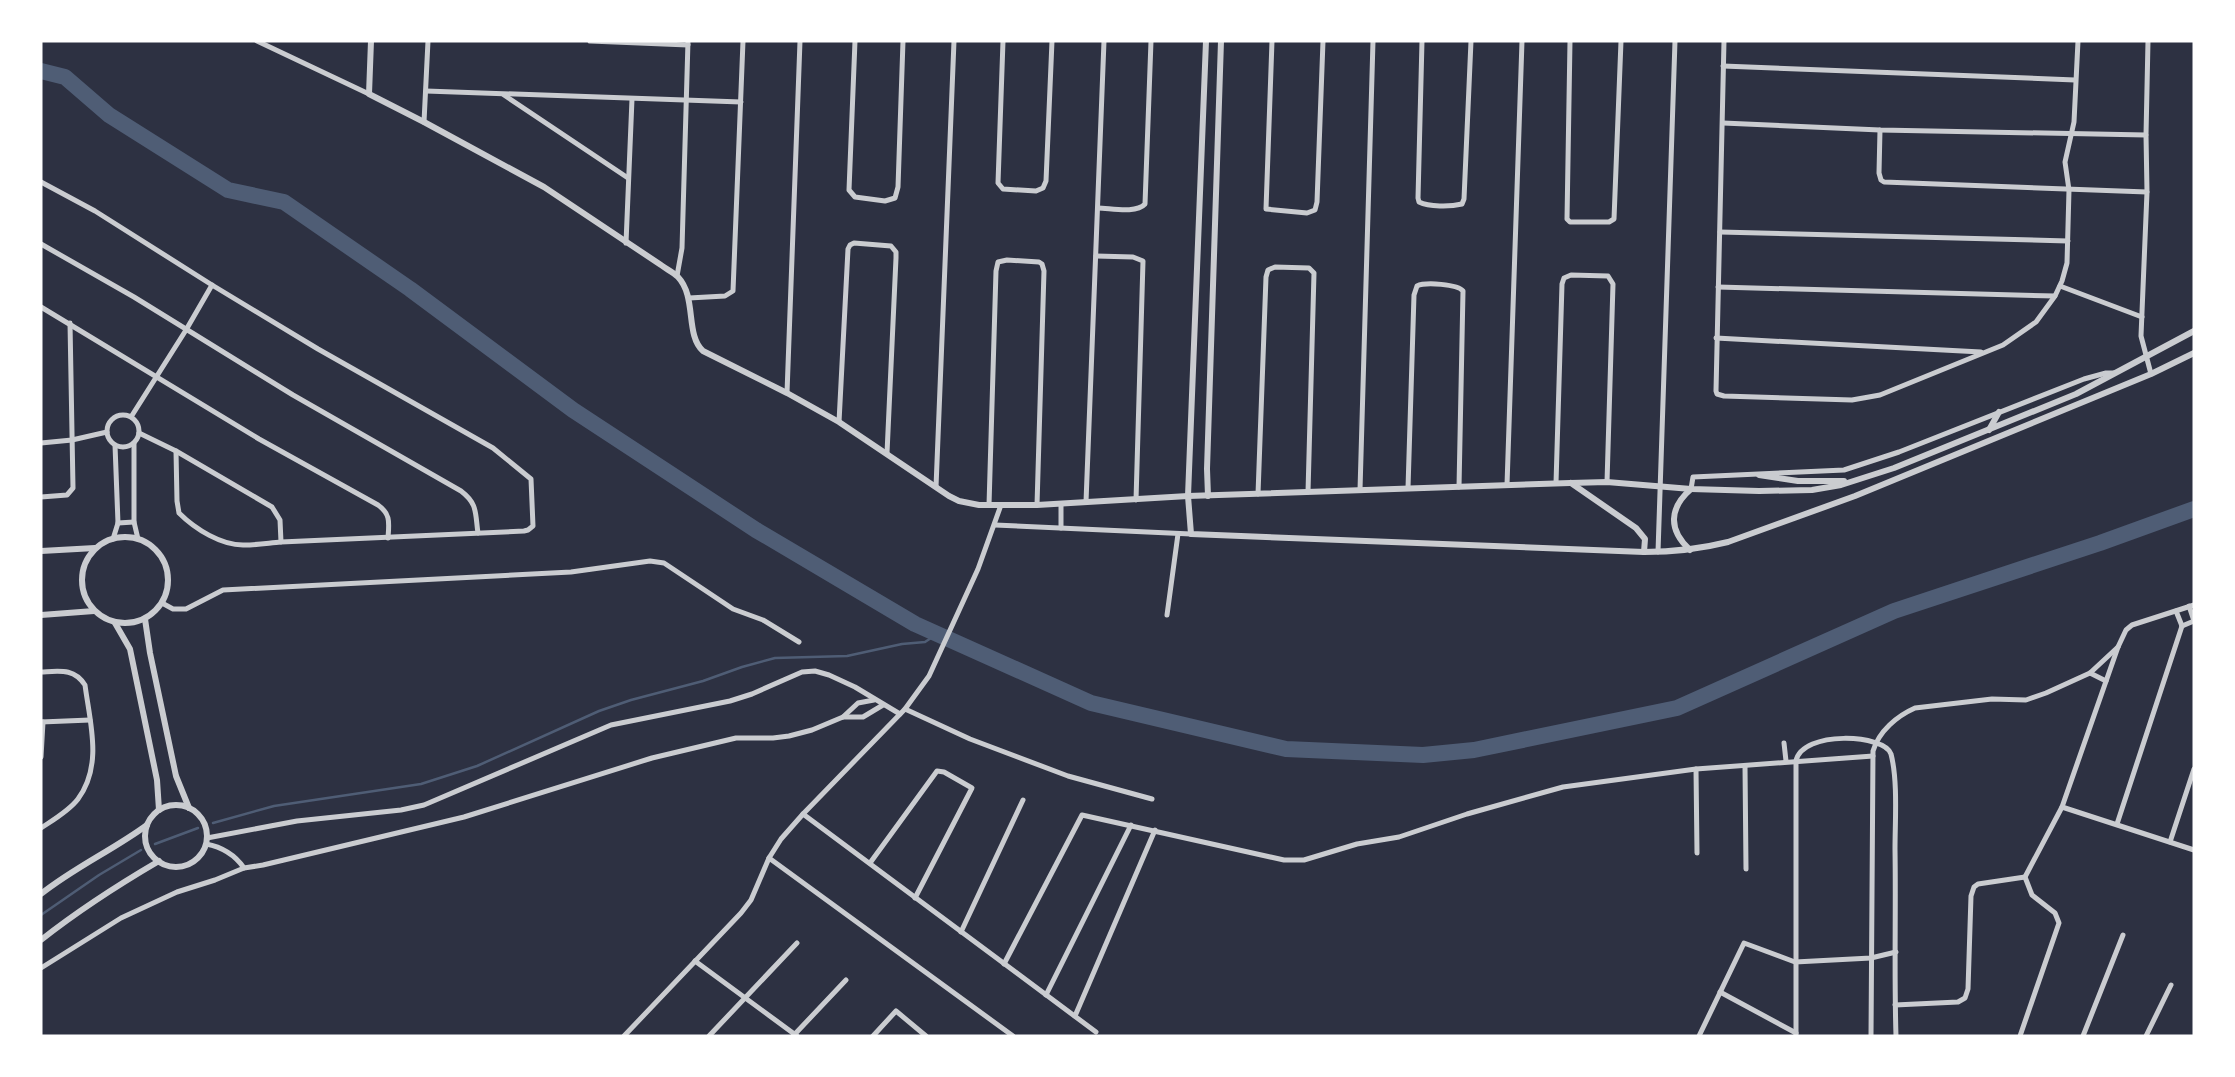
<svg xmlns="http://www.w3.org/2000/svg" width="2235" height="1077" font-family="Arial,sans-serif">
<style>
.lines{fill:none;stroke-linecap:round;stroke-linejoin:round}
.stream{stroke:#4f5d75;stroke-width:2.5}
.river{stroke:#4f5d75;stroke-width:16}
.minor{stroke:#caccd0;stroke-width:5}
.tertiary{stroke:#caccd0;stroke-width:6}
</style>
<rect width="100%" height="100%" fill="#2d3142"/>
<g class="lines">
<g class="stream">
<polyline points="213,823 274,806 421,784 477,766 599,711 631,700 703,681 742,667 775,658 847,656 902,644 925,642 937,634"/>
<polyline points="155,844 198,828"/>
<polyline points="41,915 99,875 141,850"/>
</g>
<polyline class="river" points="41,71 65,77 109,115 228,190 284,202 410,289 573,410 756,530 915,624 1091,703 1286,749 1423,755 1474,750 1677,708 1894,611 2100,543 2194,509"/>
<g class="minor">
<polyline points="257,41 369,94"/>
<polyline points="590,41 688,45"/>
<polyline points="855,41 849,190 855,197 885,201 895,198 898,187 903,41"/>
<polyline points="1003,41 998,183 1003,189 1036,191 1043,188 1046,181 1052,41"/>
<polyline points="1272,41 1266,209 1307,213 1315,210 1317,202 1323,41"/>
<path d="M1422,41L1418,198L1419,202C1429,207 1450,207 1462,204L1464,199L1471,41"/>
<polyline points="1570,41 1567,219 1570,222 1609,222 1614,219 1621,41"/>
<polyline points="1724,41 1716,391 1717,394 1724,396 1852,400 1880,395 2003,345 2036,322 2055,296 2062,281 2067,263 2069,190 2065,162 2074,122 2078,41"/>
<polyline points="2148,41 2146,135 2147,192 2141,336 2151,374"/>
<polyline points="1723,66 2075,80"/>
<polyline points="426,91 741,102"/>
<polyline points="504,95 628,178"/>
<polyline points="424,122 428,41"/>
<polyline points="1723,123 1880,130 2146,135"/>
<polyline points="1880,130 1879,173 1881,180 1884,182 2147,192"/>
<path d="M41,182L95,211L212,285L318,349L493,448L531,479L533,526L528,530L524,531L281,542C269,543 257,545 245,545C222,546 195,529 179,513L177,501L176,451"/>
<path d="M1098,208C1110,208 1136,214 1145,204L1151,41"/>
<polyline points="1720,232 2068,241"/>
<polyline points="626,243 632,99"/>
<path d="M41,244L134,297L293,395L461,491C478,504 475,513 478,533"/>
<polyline points="1096,256 1133,257 1143,261 1136,500"/>
<polyline points="677,276 682,248 688,41"/>
<polyline points="2060,286 2142,317"/>
<polyline points="1718,287 2055,296"/>
<polyline points="689,298 725,296 733,291 743,41"/>
<path d="M41,307L259,439L378,505C391,514 389,523 388,538"/>
<polyline points="1716,338 1981,352"/>
<polyline points="787,393 800,41"/>
<circle cx="123" cy="431" r="16"/>
<polyline points="131,417 186,330 212,285"/>
<polyline points="839,422 848,249 850,245 854,243 891,246 896,252 896,258 887,453"/>
<polyline points="139,433 176,451 272,507 280,520 281,542"/>
<polyline points="41,443 72,440 107,432"/>
<polyline points="134,443 134,522 138,539"/>
<polyline points="1556,483 1562,284 1564,278 1571,275 1608,276 1613,284 1607,482"/>
<polyline points="1507,485 1522,41"/>
<polyline points="936,487 954,41"/>
<path d="M1408,488L1414,295L1417,286C1425,282 1458,284 1463,291L1459,487"/>
<polyline points="1691,489 1693,477 1844,470 1899,452 2084,379 2106,373 2114,373"/>
<polyline points="1360,490 1373,41"/>
<polyline points="1258,494 1266,277 1268,270 1275,267 1309,268 1314,273 1308,492"/>
<polyline points="41,497 67,495 73,488 70,323"/>
<polyline points="1086,502 1104,41"/>
<polyline points="989,505 996,271 998,262 1007,260 1039,262 1042,264 1044,271 1037,505"/>
<polyline points="118,523 134,522"/>
<polyline points="995,525 1191,534"/>
<polyline points="1061,528 1061,504"/>
<polyline points="113,539 118,523 115,445"/>
<polyline points="1658,552 1675,41"/>
<polyline points="162,603 173,609 186,609 223,590 571,572 650,561 664,563 733,609 763,620 799,642"/>
<polyline points="2176,611 2182,626"/>
<polyline points="1167,615 1178,534"/>
<polyline points="2182,626 2194,621 2189,606"/>
<path d="M41,672C60,671 74,668 85,685C90,723 103,765 78,799C69,811 53,820 41,828"/>
<polyline points="2090,673 2106,681"/>
<polyline points="905,709 970,739 1068,776 1152,799"/>
<polyline points="843,717 858,703 874,700"/>
<polyline points="41,722 90,720"/>
<polyline points="1784,743 1786,761"/>
<polyline points="41,757 43,722"/>
<polyline points="1745,766 1746,869"/>
<polyline points="1696,769 1697,853"/>
<polyline points="2062,807 2194,850"/>
<polyline points="803,814 1096,1032"/>
<polyline points="2117,824 2182,626"/>
<polyline points="207,838 297,821 401,810 424,805 611,725 730,701 752,694 802,672 815,671 829,675 855,687 900,714"/>
<polyline points="2170,842 2194,769"/>
<path d="M206,844C222,847 235,855 244,868L263,865L464,817L652,758L736,738H773L789,736L812,730L843,717H863L883,705"/>
<polyline points="769,858 1013,1036"/>
<polyline points="870,863 937,771 944,772 972,788 915,898"/>
<polyline points="961,932 1023,800"/>
<polyline points="695,961 797,1036"/>
<polyline points="1004,964 1082,815 1284,860 1304,860 1357,844 1399,837 1467,814 1563,787 1696,769 1873,756"/>
<polyline points="41,968 121,918 177,892 215,880 244,868"/>
<polyline points="1720,992 1796,1033"/>
<polyline points="1046,995 1131,825"/>
<polyline points="1895,1005 1958,1002 1965,998 1968,989 1971,896 1974,887 1978,884 2025,877"/>
<polyline points="1075,1016 1155,830"/>
<polyline points="794,1035 846,980"/>
<polyline points="624,1036 741,913 751,900 769,858 781,839 803,814 905,709 929,676 978,569 1001,505"/>
<polyline points="709,1036 797,943"/>
<polyline points="873,1036 896,1011 926,1036"/>
<polyline points="1699,1036 1744,943 1795,962 1871,958 1896,952"/>
<path d="M1796,1036V761C1802,730 1885,734 1891,754C1898,781 1895,821 1895,849C1896,911 1894,974 1896,1036"/>
<path d="M1871,1036L1873,751C1879,731 1897,716 1915,708L1992,699L2026,700L2046,693L2090,673L2118,647"/>
<polyline points="2020,1036 2059,923 2055,913 2032,895 2025,877 2062,807 2118,647 2126,630 2132,625 2194,605"/>
<polyline points="2083,1036 2123,935"/>
<polyline points="2146,1036 2171,985"/>
</g>
<g class="tertiary">
<path d="M371,41L369,94L424,122L544,187L661,265C666,269 673,272 678,277C697,297 685,335 703,351L787,393L839,422L949,496L959,501L979,505H1037L1188,496L1570,483L1607,482L1691,489L1759,491L1812,490L1841,485L1894,468L2076,394L2194,331"/>
<path d="M1206,41L1188,496L1191,534L1644,552C1673,552 1700,549 1728,542L1855,496L2151,374L2194,353"/>
<polyline points="1989,430 1999,412"/>
<polyline points="1759,475 1798,481 1844,481"/>
<polyline points="1571,483 1636,528 1645,539 1644,552"/>
<polyline points="1208,496 1207,469 1221,41"/>
<circle cx="125" cy="580" r="43"/>
<path d="M1690,550C1668,530 1669,508 1691,489"/>
<polyline points="41,551 95,548"/>
<polyline points="41,615 94,611"/>
<polyline points="145,619 150,653 176,776 189,808"/>
<polyline points="115,623 130,649 157,780 159,810"/>
<circle cx="176" cy="836" r="31"/>
<path d="M41,894C75,867 113,850 147,825"/>
<path d="M41,940C79,910 118,885 159,861"/>
</g>
</g>
<rect width="2235" height="1077" fill="none" stroke="#ffffff" stroke-width="85"/>
</svg>
